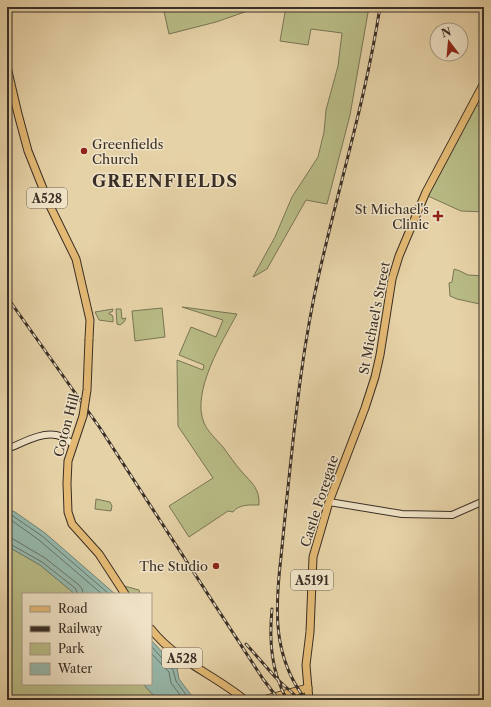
<svg xmlns="http://www.w3.org/2000/svg" width="491" height="707" font-family="'Libre Caslon Text',serif">
<style>
.green{fill:#b8bb85;stroke:#797556}
.water{fill:#96b7aa;stroke:#718175}
.lines{fill:none;stroke-linecap:round;stroke-linejoin:round}
.shore{stroke:#687368;stroke-width:1}
.secondary-casing{stroke:#3a2f26;stroke-width:8}
.primary-casing{stroke:#3a2f26;stroke-width:9}
.secondary{stroke:#efe2c6;stroke-width:6}
.primary{stroke:#e3b974;stroke-width:7}
.rail-casing{stroke:#3a2f26;stroke-width:3}
.rail{stroke:#efe2c6;stroke-width:1.5;stroke-dasharray:4.5;stroke-linecap:butt}
.primary-bridge-casing{stroke:#3a2f26;stroke-width:9;stroke-linecap:butt}
.primary-bridge{stroke:#e3b974;stroke-width:7}
.poi-dot{fill:#8f2418;stroke:#efe2c6;stroke-width:1.5}
.labels{text-anchor:middle;dominant-baseline:central;stroke-width:3;stroke-linejoin:round;paint-order:stroke}
.shield{fill:#efe2c6;stroke:#706556;stroke-width:1}
.shield-label{font-size:12px;font-weight:bold;fill:#3a2f26}
.poi-label{font-size:13px;fill:#3a2f26;stroke:#efe2c6;text-anchor:end}
.street-label{font-size:13px;fill:#3a2f26;stroke:#efe2c6}
.district-label{font-size:17px;font-weight:bold;letter-spacing:1px;fill:#3a2f26;stroke:#efe2c6}
</style>
<rect width="100%" height="100%" fill="#e6d2a7"/>
<filter id="stains"><feTurbulence type="fractalNoise" baseFrequency=".005" numOctaves="4"/><feColorMatrix values="0 0 0 0 .2 0 0 0 0 .09 0 0 0 0 .02 0 0 0 .5 -.17"/></filter>
<radialGradient id="worn" r=".72"><stop offset=".6" stop-color="#630" stop-opacity="0"/><stop offset="1" stop-color="#630" stop-opacity=".3"/></radialGradient>
<g class="green">
<polygon points="163,7 259,7 216,22 169,34"/>
<polygon points="286,7 369,7 350,115 327,204 306,200 267,269 253,277 275,237 292,197 318,157 324,132 326,110 338,66 342,33 311,29 308,45 280,41"/>
<polygon points="476,105 484,108 484,212 461,211 428,196"/>
<polygon points="454,269 460,271 468,275 484,276 484,305 457,299 450,296 449,283 452,282"/>
<path d="M182,307L237,314C222,342 191,392 204,423C208,432 217,440 223,447C229,455 235,464 242,472C252,483 260,489 259,505C250,505 239,504 233,512L228,511L189,537L169,506L213,478L178,426L177,360L203,370L204,365L179,355L191,327L216,337L223,320Z"/>
<polygon points="162,308 165,337 135,341 132,311"/>
<polygon points="113,309 112,312 110,312 109,314 112,315 113,317 113,322 99,320 95,312"/>
<polygon points="116,309 121,309 122,319 126,318 124,322 120,325 117,324"/>
<polygon points="96,499 110,502 112,506 111,511 95,509"/>
<polygon points="7,546 40,565 75,594 23,594 23,684 143,684 158,700 7,700"/>
<polygon points="124,586 139,590 140,594 129,594"/>
</g>
<g class="water">
<polygon points="7,509 15,512 45,533 115,594 75,594 40,565 7,546"/>
<polygon points="151,640 177,668 179,679 195,700 158,700 143,684 151,684"/>
</g>
<g class="lines">
<g class="shore">
<polyline points="7,514 13,516 42,536 109,594"/>
<polyline points="7,519 11,520 39,540 102,594"/>
<polyline points="7,538 13,539 45,558 79,585 82,589 83,594"/>
<polyline points="7,543 10,544 42,562 75,588 78,594"/>
<polyline points="151,646 173,670 176,681 190,700"/>
<polyline points="151,653 169,672 171,683 184,700"/>
</g>
<defs>
<g id="secondary">
<path d="M7,449C21,444 40,432 56,435C62,436 68,441 73,444"/>
<polyline points="329,502 402,514 452,515 484,501"/>
</g>
<g id="primary">
<polyline points="7,67 18,114 28,151 50,206 76,259 90,320 89,339"/>
<polyline points="83,416 68,461 67,483 68,512 72,524 99,554 125,594"/>
<path d="M151,629C176,661 215,675 245,700"/>
<polyline points="263,700 308,688"/>
<polyline points="309,700 306,665 310,632 313,557 329,502 365,408 375,377 380,355 392,279 399,256 426,192 484,83"/>
</g>
</defs>
<use href="#secondary" class="secondary-casing"/>
<use href="#primary" class="primary-casing"/>
<use href="#secondary" class="secondary"/>
<use href="#primary" class="primary"/>
<defs>
<g id="rail">
<polyline points="7,297 100,428 263,679 279,700"/>
<path d="M272,609C269,641 271,671 287,700"/>
<polyline points="246,644 276,678 300,700"/>
<path d="M306,700C272,657 275,608 281,557C283,537 285,517 287,497C295,422 302,348 319,274C339,185 366,98 380,7"/>
</g>
</defs>
<use href="#rail" class="rail-casing"/>
<use href="#rail" class="rail"/>
<defs>
<polyline id="primary-bridge" points="83,416 87,390 89,339"/>
</defs>
<use href="#primary-bridge" class="primary-bridge-casing"/>
<use href="#primary-bridge" class="primary-bridge"/>
</g>
<g class="poi-dot">
<circle cx="84" cy="151" r="4"/>
<path d="M436 210h4v4h4v4h-4v4h-4v-4h-4v-4h4z"/>
<circle cx="216" cy="566" r="4"/>
</g>
<g class="labels">
<g class="shield">
<rect x="27" y="188" width="40" height="20" rx="3"/>
<rect x="291" y="570" width="42" height="20" rx="3"/>
<rect x="162" y="648" width="40" height="20" rx="3"/>
</g>
<g class="shield-label">
<text x="47" y="198">A528</text>
<text x="312" y="580">A5191</text>
<text x="182" y="658">A528</text>
</g>
<g class="poi-label">
<text x="92" y="144" text-anchor="start">Greenfields<tspan x="92" dy="15">Church</tspan></text>
<text x="429" y="209">St Michael's<tspan x="429" dy="15">Clinic</tspan></text>
<text x="208" y="566">The Studio</text>
</g>
<g class="street-label">
<text transform="translate(374 318) rotate(-79)">St Michael's Street</text>
<text transform="translate(66 425) rotate(-75)">Coton Hill</text>
<text transform="translate(319 501) rotate(-72)">Castle Foregate</text>
</g>
<g class="district-label">
<text x="165" y="181">GREENFIELDS</text>
</g>
</g>
<rect width="491" height="707" fill="none" stroke="#e6d2a7" stroke-width="24"/>
<rect x="8" y="8" width="475" height="691" fill="none" stroke="#3a2f26" stroke-width="2"/>
<rect x="12" y="12" width="467" height="683" fill="none" stroke="#3a2f26"/>
<rect x="22" y="593" width="130" height="92" fill="#efe2c6" stroke="#a79a86"/>
<rect x="30" y="606" width="20" height="6" fill="#e3b974" stroke="#a79a86"/>
<text x="58" y="613" font-size="12" fill="#3a2f26">Road</text>
<rect x="30" y="626" width="20" height="6" fill="#3a2f26" stroke="#a79a86"/>
<text x="58" y="633" font-size="12" fill="#3a2f26">Railway</text>
<rect x="30" y="643" width="20" height="12" fill="#b8bb85" stroke="#a79a86"/>
<text x="58" y="653" font-size="12" fill="#3a2f26">Park</text>
<rect x="30" y="663" width="20" height="12" fill="#96b7aa" stroke="#a79a86"/>
<text x="58" y="673" font-size="12" fill="#3a2f26">Water</text>
<g transform="translate(449 42) rotate(344)"><circle r="19" fill="#efe2c6" stroke="#a79a86"/>
<path d="M0-3L7 15L0 10L-7 15Z" fill="#8f2418"/>
<text y="-6" font-size="11" font-weight="bold" text-anchor="middle" fill="#3a2f26">N</text>
</g>
<rect width="100%" height="100%" filter="url(#stains)"/>
<rect width="100%" height="100%" fill="url(#worn)"/>
</svg>
